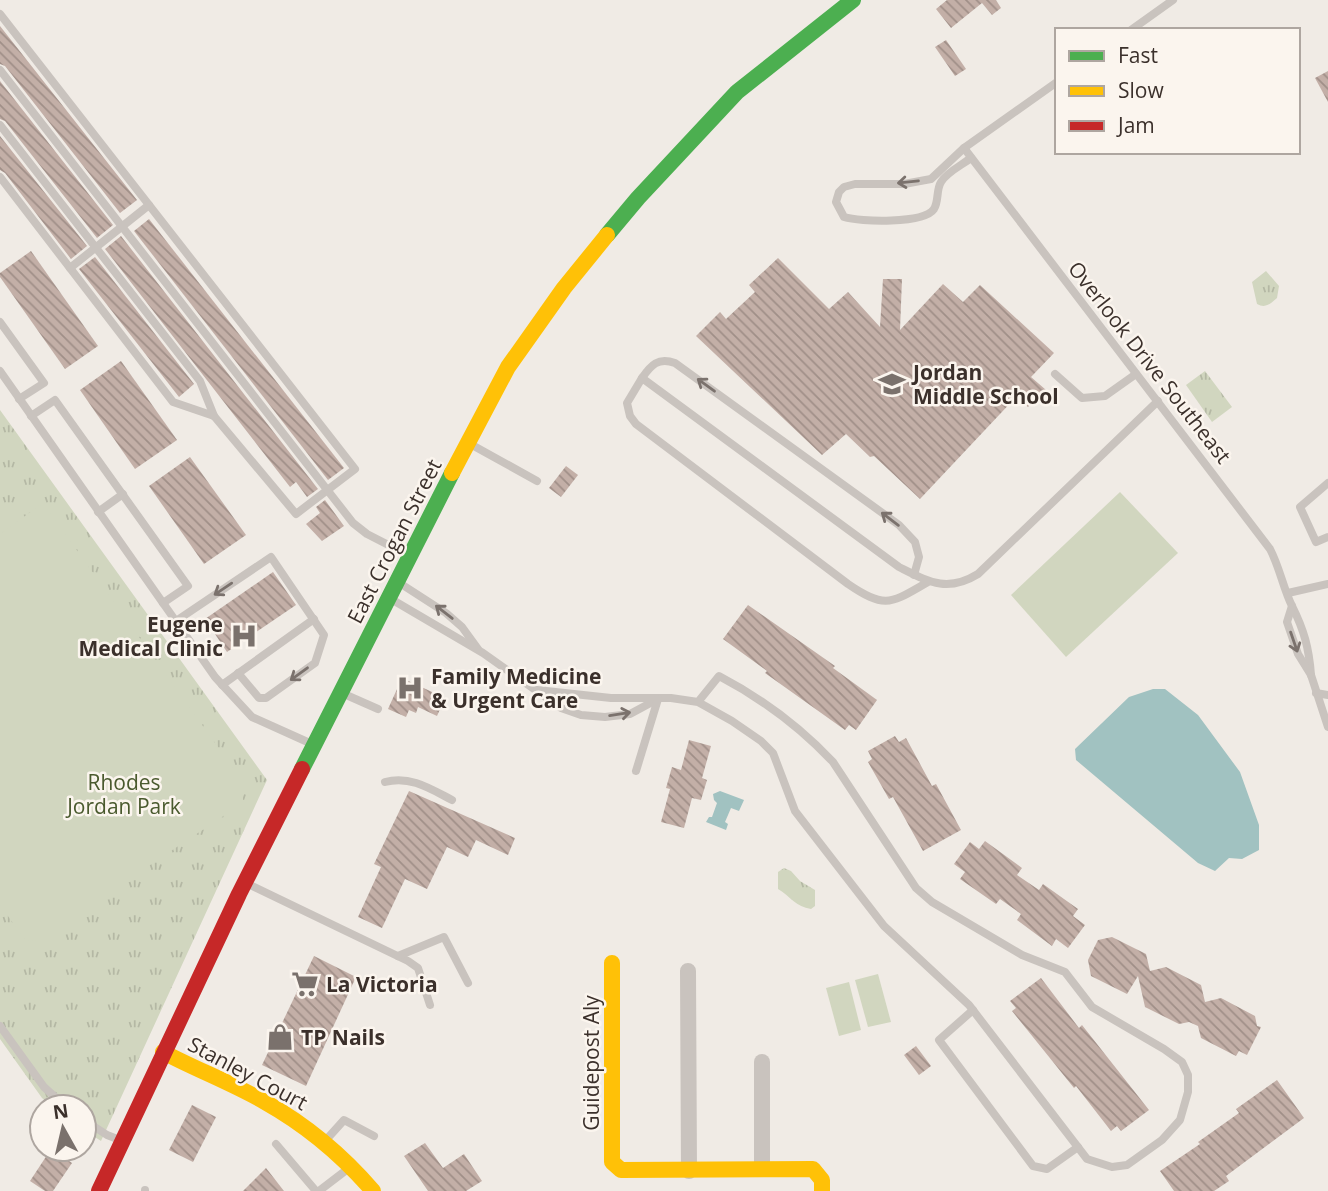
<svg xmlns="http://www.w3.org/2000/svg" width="1328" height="1191" font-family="'Open Sans',sans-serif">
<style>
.park{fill:url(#park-tufts)}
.pitch{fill:#d1d6bf}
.water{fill:#a1c2c1}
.building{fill:url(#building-back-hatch)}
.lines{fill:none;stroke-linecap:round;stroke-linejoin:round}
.lane{stroke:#c9c3be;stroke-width:8}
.street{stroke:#c9c3be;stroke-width:16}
.fast{stroke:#4caf50;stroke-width:16}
.slow{stroke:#ffc107;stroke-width:16}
.jam{stroke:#c62828;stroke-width:16}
.oneway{stroke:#7b726d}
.labels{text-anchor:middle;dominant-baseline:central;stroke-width:5;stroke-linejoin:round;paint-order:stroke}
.street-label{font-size:21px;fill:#3b302b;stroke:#fbf5ee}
.poi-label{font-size:21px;font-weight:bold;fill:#3b302b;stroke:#fbf5ee;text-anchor:start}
.park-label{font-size:21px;fill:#4a5a2e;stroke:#fbf5ee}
</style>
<defs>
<pattern id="park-tufts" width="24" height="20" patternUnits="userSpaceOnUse" patternTransform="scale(1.75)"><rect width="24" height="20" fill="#d1d6bf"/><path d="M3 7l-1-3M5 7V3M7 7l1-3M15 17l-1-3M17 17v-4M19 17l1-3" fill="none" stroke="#b4b8a4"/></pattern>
<pattern id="building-back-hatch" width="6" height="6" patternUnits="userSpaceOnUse" patternTransform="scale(1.75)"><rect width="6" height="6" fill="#c3afa7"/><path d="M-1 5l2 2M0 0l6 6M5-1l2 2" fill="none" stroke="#a08f88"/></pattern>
</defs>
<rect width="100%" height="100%" fill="#f0ebe5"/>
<g class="park">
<path d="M1266,271L1279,286L1277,298C1271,303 1266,309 1257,304L1252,282Z"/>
<polygon points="1205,371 1232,407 1212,422 1186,385"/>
<polygon points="0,410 267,780 101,1141 84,1130 84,1107 53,1107 42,1098 0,1039"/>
<path d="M784,868L791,871L800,881L815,890V906L811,909C796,907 790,896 778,889V872Z"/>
</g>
<g class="pitch">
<polygon points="1120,492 1178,553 1066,657 1011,595"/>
<polygon points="43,503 243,782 243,803 36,941 25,940 0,905 0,534"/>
<polygon points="878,974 891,1022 868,1027 855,980"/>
<polygon points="849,982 861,1030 839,1036 826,988"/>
</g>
<g class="water">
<polygon points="1153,689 1165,689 1198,715 1240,772 1259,825 1259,850 1242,859 1229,858 1215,871 1198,863 1076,760 1075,749 1129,697"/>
<polygon points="720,791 744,800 739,811 731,808 725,822 728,824 726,830 706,822 709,817 712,817 717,803 714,800 713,794"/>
</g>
<g class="building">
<polygon points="947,0 996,0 1001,8 992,15 982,3 951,28 936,9"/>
<polygon points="0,26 137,200 120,213 5,66 0,64"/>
<polygon points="946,40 966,69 955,76 935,47"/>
<polygon points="1328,71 1328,102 1315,78"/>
<polygon points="0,81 113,225 97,238 5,121 0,119"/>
<polygon points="0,136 87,246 71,259 5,173 0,170"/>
<polygon points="149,219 344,468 328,480 134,231"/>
<polygon points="121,236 318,489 307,497 296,482 290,487 105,249"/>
<polygon points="31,251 98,346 65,369 0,277 0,273"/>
<polygon points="95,257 194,384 179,397 79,269"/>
<polygon points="778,258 829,309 848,292 880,327 883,279 902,279 900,330 943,284 963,302 980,285 1054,353 1031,377 1046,390 1028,407 1016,397 920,499 874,456 870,457 846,434 822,455 696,336 720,312 726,319 755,292 749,285"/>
<polygon points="121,361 177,440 135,469 80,390"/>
<polygon points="190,457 246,535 204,564 149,486"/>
<polygon points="566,466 578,475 561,497 549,488"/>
<polygon points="325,500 344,526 322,541 306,524 320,513 316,507"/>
<polygon points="273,572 296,605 227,652 205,619"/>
<polygon points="748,605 835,666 833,668 877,700 856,730 849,725 845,730 765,673 767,671 723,639"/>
<polygon points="402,678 445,698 437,716 418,707 416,713 409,710 406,717 388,709"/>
<polygon points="895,736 899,742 906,738 932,786 936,784 961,830 923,851 893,797 889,799 868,762 872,759 868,751"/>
<polygon points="689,740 711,746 702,778 707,780 701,800 692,798 684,828 661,822 670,789 666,788 672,767 681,770"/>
<polygon points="409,791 515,838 508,855 476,840 468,857 447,847 427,889 405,879 382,928 358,917 381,867 374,864"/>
<polygon points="985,841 1022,868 1017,875 1039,890 1043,884 1078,909 1073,916 1085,925 1068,948 1056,939 1052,946 1017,920 1021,914 1000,899 996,904 960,879 965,872 954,864 970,842 979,849"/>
<polygon points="1112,937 1146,954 1150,971 1166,967 1201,985 1205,1002 1221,998 1255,1016 1257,1026 1261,1027 1247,1055 1239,1051 1236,1056 1201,1038 1198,1026 1189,1022 1179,1024 1145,1007 1138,976 1127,994 1091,976 1088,960 1098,940"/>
<polygon points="314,956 356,977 306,1086 262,1065"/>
<polygon points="1041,978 1079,1028 1082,1025 1149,1110 1121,1131 1117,1126 1111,1131 1076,1086 1074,1088 1012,1011 1016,1008 1010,1001"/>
<polygon points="916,1046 931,1066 919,1075 904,1055"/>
<polygon points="1277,1080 1304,1118 1226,1176 1229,1181 1214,1191 1174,1191 1160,1171 1200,1144 1198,1142 1239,1113 1236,1109"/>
<polygon points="192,1105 216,1117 193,1162 169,1150"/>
<polygon points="425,1143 443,1168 464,1154 482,1181 466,1191 428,1191 404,1156"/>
<polygon points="51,1149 72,1163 53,1191 45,1191 30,1181"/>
<polygon points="266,1168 284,1191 243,1191"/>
</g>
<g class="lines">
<g class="lane">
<polyline points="0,14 355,469 296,514 214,416 173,402 0,177"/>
<polyline points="1131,30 1173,0"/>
<polyline points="0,70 353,523 367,534 406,554"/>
<polyline points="0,125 200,381 214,416"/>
<path d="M964,148L1270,549C1280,568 1283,588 1292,606C1304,630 1309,648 1311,675"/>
<path d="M971,158C962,165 947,172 941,182C936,190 939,201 934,209C924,224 860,222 844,217L836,202L839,192L844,187L855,184H904L931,179L964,148L1057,82"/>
<polyline points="70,268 149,205"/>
<polyline points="0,322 44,383 19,399"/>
<polyline points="0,371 215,677 252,717 312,744"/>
<polyline points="1055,374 1082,398 1105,396 1136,374"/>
<path d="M642,378C651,365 658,357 675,363L899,525L915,542L919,557L914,575"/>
<polyline points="31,416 55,400 188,586 163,603"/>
<polyline points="472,445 537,481"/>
<polyline points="1328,483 1300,507 1316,542 1328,537"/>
<polyline points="98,512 123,494"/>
<polyline points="398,582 446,613 462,627 478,649"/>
<path d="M928,582C891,603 886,610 848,584L636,424L630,416L627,403L642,378L899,567C929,582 947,593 978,574L1158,401"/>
<polyline points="1288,593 1328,584"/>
<polyline points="391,599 483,653 561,708 581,715 605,717 630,714 656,700"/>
<polyline points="1292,606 1287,622 1298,654 1311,675 1328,727"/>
<polyline points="176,621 271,557 324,635 315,663 266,698 259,698 238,673"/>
<polyline points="222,685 314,619"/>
<path d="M537,690L611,698H671L698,702L732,721L761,741L773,753L795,811L884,926L969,1005L1087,1159L1112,1167L1127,1165L1162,1140L1180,1120L1188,1092V1075L1182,1062L1164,1049L1092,1007L1065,972L1022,955L932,902L916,888L833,762C800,727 761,698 719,676L698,702"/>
<polyline points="1316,693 1328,695"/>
<polyline points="344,694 378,709"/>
<polyline points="636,771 658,699"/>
<path d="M385,782C410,775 431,789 452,800"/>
<polyline points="248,884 408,961 418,968 430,1005"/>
<polyline points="398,956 444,937 468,983"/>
<polyline points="973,1010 939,1040 1033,1166 1047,1169 1078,1147"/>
<polyline points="0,1026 44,1087 66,1107"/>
<polyline points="84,1120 107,1135 120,1140"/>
<polyline points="326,1140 344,1120 374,1136"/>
<polyline points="276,1144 316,1191"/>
<polyline points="145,1191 145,1190"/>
<polyline points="319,1191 349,1168"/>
</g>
<g class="street">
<polyline points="688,971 689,1171"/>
<polyline points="762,1169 762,1062"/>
</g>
<g class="fast">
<polyline points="607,235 638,198 737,92 853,0"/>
<polyline points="302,769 452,473"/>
</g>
<g class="slow">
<polyline points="452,473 508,367 564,288 607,235"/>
<polyline points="612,963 612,1162 621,1170 813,1169 822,1180 822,1191"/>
<path d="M163,1052C197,1070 232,1083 265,1102C306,1125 342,1155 373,1191"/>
</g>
<polyline class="jam" points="99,1191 239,894 302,769"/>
</g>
<defs><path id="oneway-shaft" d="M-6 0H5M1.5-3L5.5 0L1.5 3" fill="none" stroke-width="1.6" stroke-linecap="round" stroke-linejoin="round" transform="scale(1.75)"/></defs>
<g class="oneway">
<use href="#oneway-shaft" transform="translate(908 182) rotate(174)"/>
<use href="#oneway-shaft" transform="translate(706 385) rotate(-144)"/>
<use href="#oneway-shaft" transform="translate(890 519) rotate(-143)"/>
<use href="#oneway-shaft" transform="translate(223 589) rotate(146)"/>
<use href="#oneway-shaft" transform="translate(444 612) rotate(-142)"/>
<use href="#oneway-shaft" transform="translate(1294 642) rotate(71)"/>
<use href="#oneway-shaft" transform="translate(299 674) rotate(144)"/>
<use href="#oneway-shaft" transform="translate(620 714) rotate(-9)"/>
</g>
<defs>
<symbol id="school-bare" viewBox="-9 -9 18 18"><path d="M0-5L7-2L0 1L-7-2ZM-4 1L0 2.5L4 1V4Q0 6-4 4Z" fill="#7a716c" stroke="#fbf5ee" stroke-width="2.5" paint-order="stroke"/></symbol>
<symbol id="hospital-bare" viewBox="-9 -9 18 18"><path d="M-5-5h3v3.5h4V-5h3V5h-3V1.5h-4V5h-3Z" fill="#7a716c" stroke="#fbf5ee" stroke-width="2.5" paint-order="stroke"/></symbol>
<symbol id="supermarket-bare" viewBox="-9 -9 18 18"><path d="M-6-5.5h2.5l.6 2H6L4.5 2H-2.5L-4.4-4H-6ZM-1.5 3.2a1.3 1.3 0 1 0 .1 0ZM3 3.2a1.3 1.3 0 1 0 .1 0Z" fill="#7a716c" stroke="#fbf5ee" stroke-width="2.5" paint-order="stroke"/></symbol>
<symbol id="shop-bare" viewBox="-9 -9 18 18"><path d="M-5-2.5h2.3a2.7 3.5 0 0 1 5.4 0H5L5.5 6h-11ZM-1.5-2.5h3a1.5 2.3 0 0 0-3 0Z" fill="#7a716c" stroke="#fbf5ee" stroke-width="2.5" paint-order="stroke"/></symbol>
</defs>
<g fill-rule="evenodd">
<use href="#school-bare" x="873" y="365" width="38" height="38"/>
<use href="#hospital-bare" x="225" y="617" width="38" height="38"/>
<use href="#hospital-bare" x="391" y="669" width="38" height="38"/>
<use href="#supermarket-bare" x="286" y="965" width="38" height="38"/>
<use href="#shop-bare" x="261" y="1018" width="38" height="38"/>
</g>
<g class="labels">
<g class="street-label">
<text transform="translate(1150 362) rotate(52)">Overlook Drive Southeast</text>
<text transform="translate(394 541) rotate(-63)">East Crogan Street</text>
<text transform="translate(591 1063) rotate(-90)">Guidepost Aly</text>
<text transform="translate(248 1073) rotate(28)">Stanley Court</text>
</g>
<g class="poi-label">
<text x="913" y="372">Jordan<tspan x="913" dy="24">Middle School</tspan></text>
<text x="223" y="624" text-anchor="end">Eugene<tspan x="223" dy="24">Medical Clinic</tspan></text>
<text x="431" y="676">Family Medicine<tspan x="431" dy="24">&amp; Urgent Care</tspan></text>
<text x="326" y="984">La Victoria</text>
<text x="301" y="1037">TP Nails</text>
</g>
<g class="park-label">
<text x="124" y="782">Rhodes<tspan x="124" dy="24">Jordan Park</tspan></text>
</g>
</g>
<rect x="1055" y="28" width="245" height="126" fill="#fbf5ee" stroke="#aea6a0" stroke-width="2"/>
<rect x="1069" y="51" width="35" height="10" fill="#4caf50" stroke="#aea6a0" stroke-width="2"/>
<text x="1118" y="63" font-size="21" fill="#3b302b">Fast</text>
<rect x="1069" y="86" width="35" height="10" fill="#ffc107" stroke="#aea6a0" stroke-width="2"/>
<text x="1118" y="98" font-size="21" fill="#3b302b">Slow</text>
<rect x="1069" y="121" width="35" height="10" fill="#c62828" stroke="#aea6a0" stroke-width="2"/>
<text x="1118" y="133" font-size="21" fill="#3b302b">Jam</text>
<g transform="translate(63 1128) rotate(352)"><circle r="33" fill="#fbf5ee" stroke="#aea6a0" stroke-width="2"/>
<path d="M0-5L12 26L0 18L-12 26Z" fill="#7a716c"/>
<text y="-10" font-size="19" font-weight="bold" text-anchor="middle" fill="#3b302b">N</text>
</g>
</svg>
